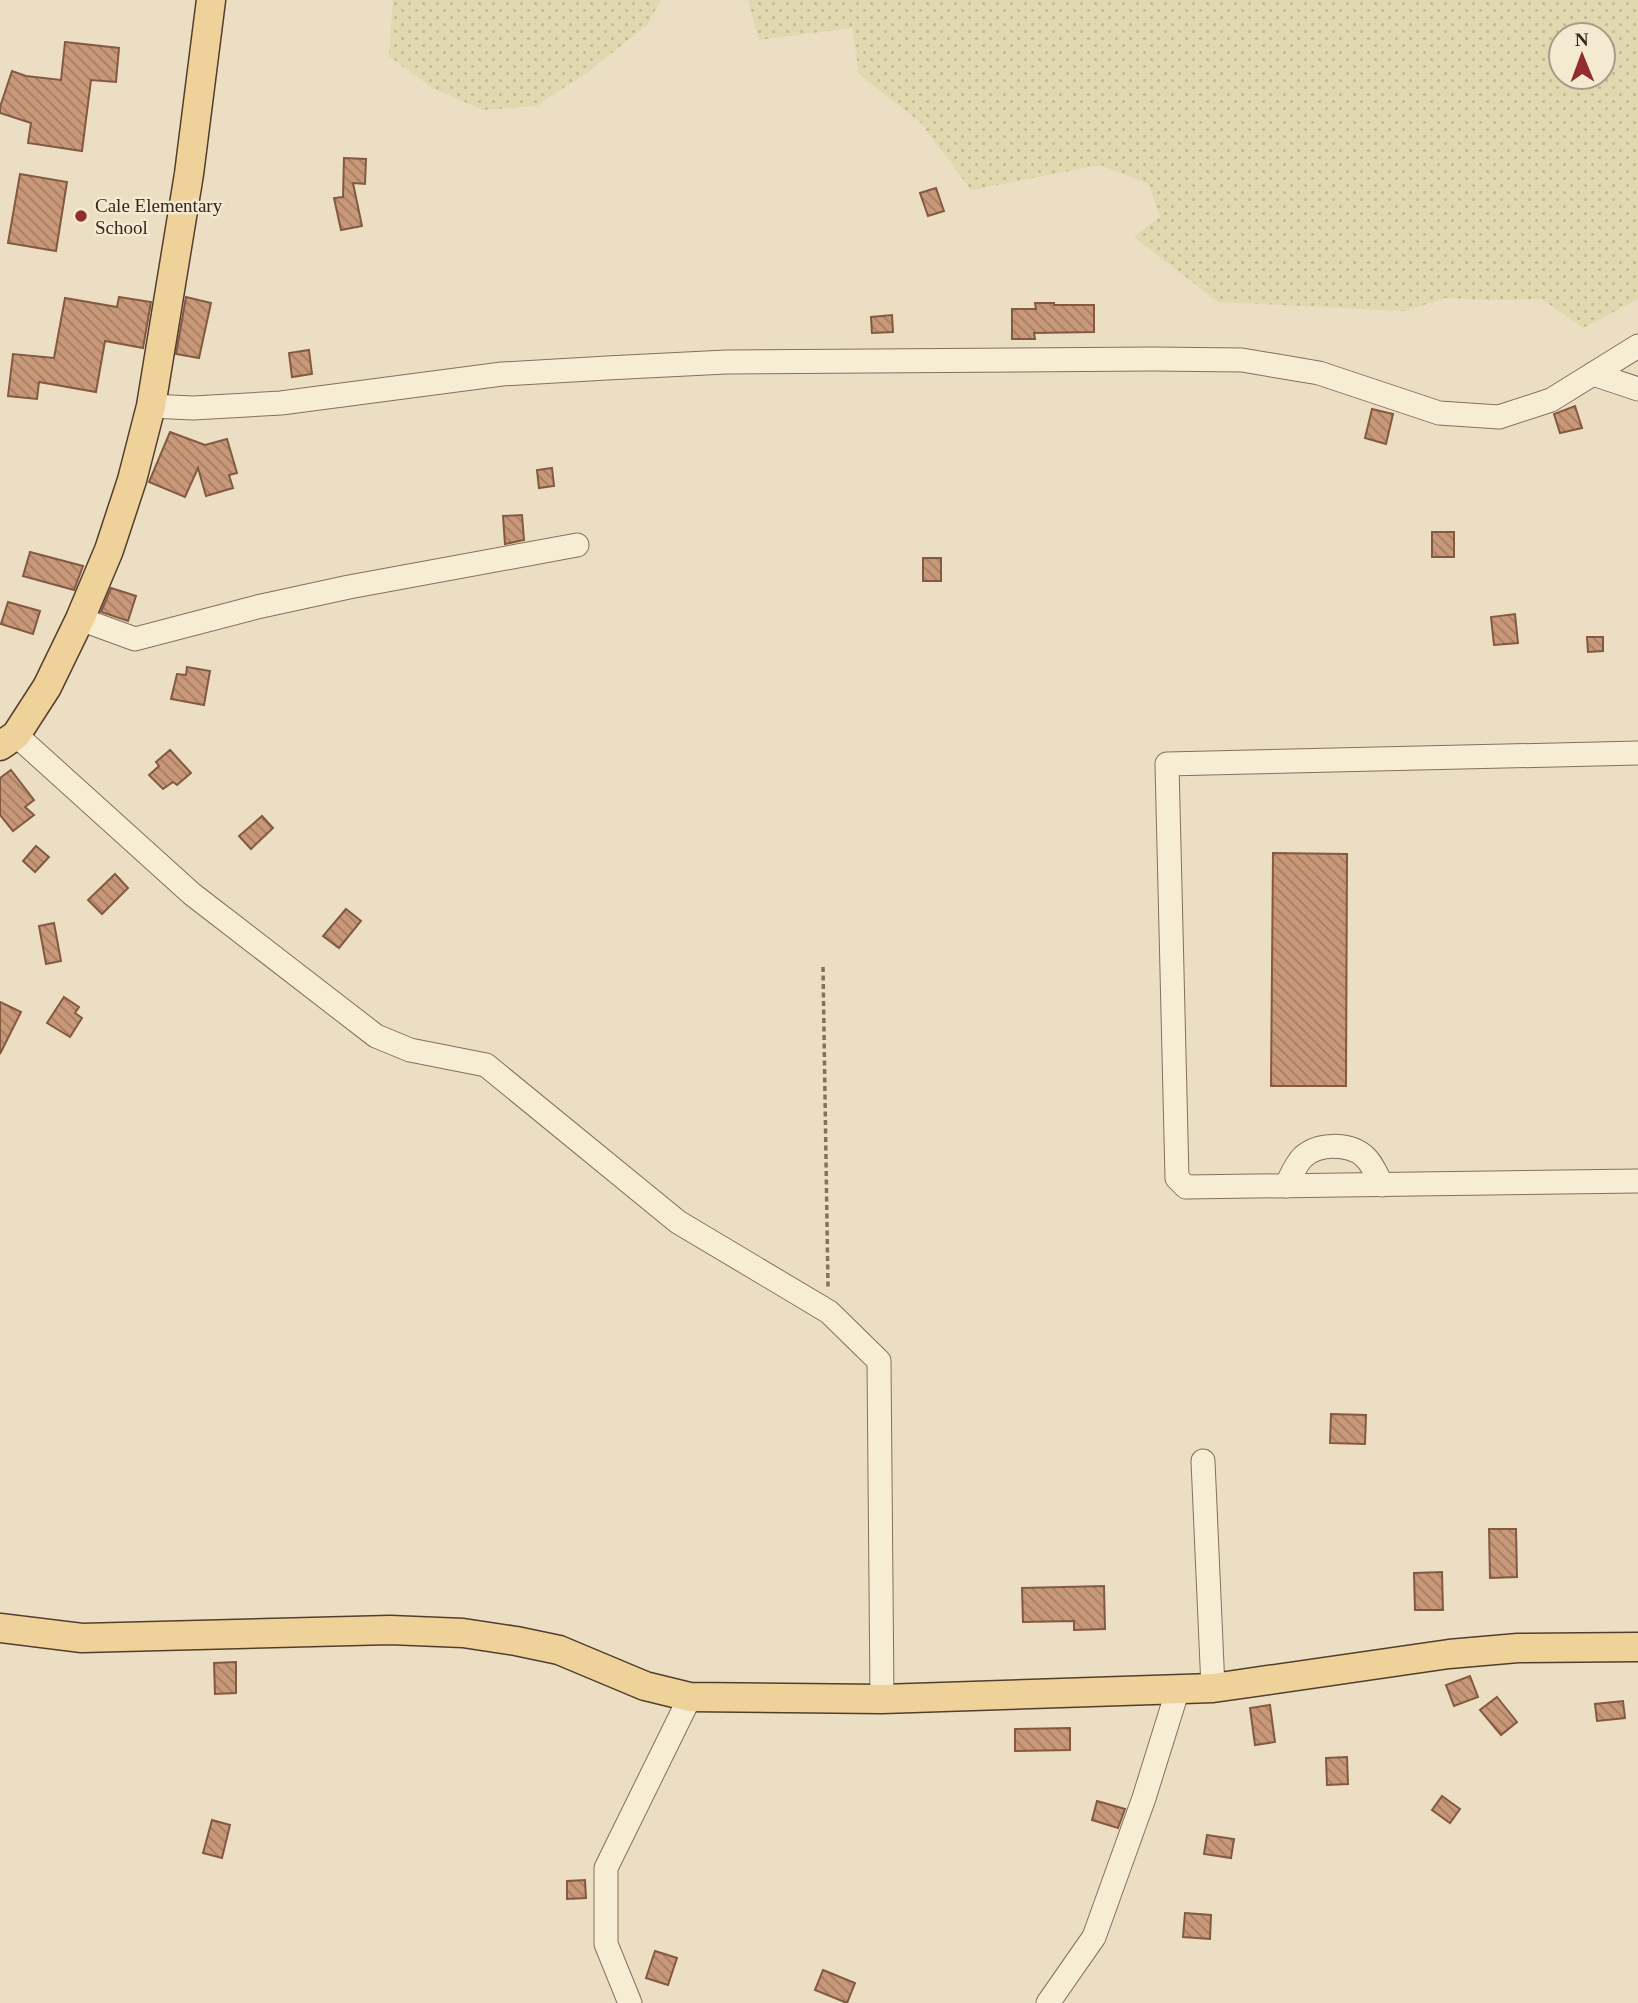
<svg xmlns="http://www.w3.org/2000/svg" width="1638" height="2003" font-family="Georgia,serif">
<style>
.farmland{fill:url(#farmland-dots);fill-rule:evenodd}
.building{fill:url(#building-back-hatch);stroke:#835a41;stroke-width:2}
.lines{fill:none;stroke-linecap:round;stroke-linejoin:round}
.minor-casing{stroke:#85705a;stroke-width:25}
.major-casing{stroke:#533e2e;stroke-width:31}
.path{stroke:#85705a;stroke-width:3.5;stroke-dasharray:5 3.5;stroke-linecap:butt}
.minor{stroke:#f7ecd4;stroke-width:23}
.major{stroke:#eed29a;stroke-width:28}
.poi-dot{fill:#912c2f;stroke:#f4e9d1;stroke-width:2.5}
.labels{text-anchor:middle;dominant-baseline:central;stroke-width:5;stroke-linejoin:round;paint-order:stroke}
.poi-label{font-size:19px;fill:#35281d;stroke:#f4e9d1;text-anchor:start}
</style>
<defs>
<pattern id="farmland-dots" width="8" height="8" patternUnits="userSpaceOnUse" patternTransform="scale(1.75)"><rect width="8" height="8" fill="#e1d8af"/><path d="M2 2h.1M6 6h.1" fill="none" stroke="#c2b996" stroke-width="1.8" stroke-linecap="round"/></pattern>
<pattern id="building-back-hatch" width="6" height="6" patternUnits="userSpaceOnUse" patternTransform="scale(1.75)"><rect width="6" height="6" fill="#c99879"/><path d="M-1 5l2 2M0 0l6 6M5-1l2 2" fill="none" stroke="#a47c63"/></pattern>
</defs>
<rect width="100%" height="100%" fill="#ecdec2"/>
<g class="farmland">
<polygon points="393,0 661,0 647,25 588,72 536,106 483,110 432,88 389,56"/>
<path d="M748,0H1638V299L1583,328L1542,299L1486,300L1446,298L1404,311L1218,302L1134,237L1160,217L1149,184L1100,165L971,190L920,122L859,74L852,28L759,40ZM1603,35V77H1561V35Z"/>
</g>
<g class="building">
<polygon points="65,42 119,48 116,82 91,80 82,151 28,143 31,123 0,113 0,107 12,71 26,76 61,80"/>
<polygon points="344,158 366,159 365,184 353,183 362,226 341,230 334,198 343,197"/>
<polygon points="20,174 67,182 56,251 8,243"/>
<polygon points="936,188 944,211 928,216 920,193"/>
<polygon points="119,297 151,302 143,348 105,341 96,392 39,382 37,399 8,396 13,354 54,358 65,298 117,307"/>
<polygon points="186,297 211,303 199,358 176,354"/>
<polygon points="1035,303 1054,303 1054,305 1094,305 1094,332 1034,333 1035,339 1012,339 1012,309 1036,309"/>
<polygon points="892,315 893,332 872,333 871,317"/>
<polygon points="309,350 312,374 292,377 289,353"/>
<polygon points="1575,406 1582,428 1560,433 1554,414"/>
<polygon points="1372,409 1393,414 1386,444 1365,438"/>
<polygon points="170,432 205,445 227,439 237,473 229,475 233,488 206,496 198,468 185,497 149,482"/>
<polygon points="552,468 554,486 539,488 537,470"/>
<polygon points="522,515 524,540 505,544 503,516"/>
<rect x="1432" y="532" width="22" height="25"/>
<polygon points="30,552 83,566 74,590 23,576"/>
<rect x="923" y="558" width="18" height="23"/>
<polygon points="111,588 136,596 128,621 101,612"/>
<polygon points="8,602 40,611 33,634 1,624"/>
<polygon points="1515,614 1518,643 1494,645 1491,617"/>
<polygon points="1587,637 1603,637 1603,651 1588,652"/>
<polygon points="187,667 210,671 204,705 171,699 177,674 186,675"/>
<polygon points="170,750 191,773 177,785 173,782 163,789 149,775 159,766 156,762"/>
<polygon points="11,770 34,800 25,807 34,815 13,831 0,815 0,778"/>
<polygon points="262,816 273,828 251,849 239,836"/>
<polygon points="36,846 49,857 35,872 23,861"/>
<polygon points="1273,853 1347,854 1346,1086 1271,1086"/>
<polygon points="115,874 128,888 102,914 88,900"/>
<polygon points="346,909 361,921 339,948 323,936"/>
<polygon points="54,923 61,961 46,964 39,926"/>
<polygon points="64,997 79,1007 75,1013 82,1018 70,1037 47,1023"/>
<polygon points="0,1002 21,1012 0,1054"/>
<polygon points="1331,1414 1366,1415 1365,1444 1330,1443"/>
<polygon points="1489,1529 1516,1529 1517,1577 1490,1578"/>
<polygon points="1442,1572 1443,1610 1415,1610 1414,1573"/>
<polygon points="1104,1586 1105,1629 1074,1630 1074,1621 1023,1622 1022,1588"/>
<polygon points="236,1662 236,1693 215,1694 214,1663"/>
<polygon points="1470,1676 1478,1697 1454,1706 1446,1685"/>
<polygon points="1497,1697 1517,1722 1501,1735 1480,1710"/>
<polygon points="1623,1701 1625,1718 1597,1721 1595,1704"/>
<polygon points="1270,1705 1275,1742 1255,1745 1250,1708"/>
<polygon points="1070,1728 1070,1750 1015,1751 1015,1729"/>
<polygon points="1347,1757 1348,1784 1327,1785 1326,1758"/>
<polygon points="1442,1796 1460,1809 1450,1823 1432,1810"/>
<polygon points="1097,1801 1125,1809 1118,1828 1092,1820"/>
<polygon points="212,1820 230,1825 222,1858 203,1853"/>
<polygon points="1207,1835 1234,1839 1231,1858 1204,1854"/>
<polygon points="585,1880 586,1898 567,1899 567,1881"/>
<polygon points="1185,1913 1211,1915 1210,1939 1183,1937"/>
<polygon points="655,1951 677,1958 668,1985 646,1978"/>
<polygon points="823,1970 855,1983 847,2003 815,1990"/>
</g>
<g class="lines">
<defs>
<g id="minor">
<polyline points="1593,374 1638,389"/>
<polyline points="151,406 193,408 281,403 502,374 607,368 726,362 1153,359 1242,360 1319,373 1439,413 1499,417 1551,400 1638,346"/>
<polyline points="80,619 135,639 257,607 349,587 577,545"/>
<polyline points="16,735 192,894 376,1036 410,1050 486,1065 678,1222 829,1312 879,1361 882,1699"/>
<polyline points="1638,753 1167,764 1177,1178 1186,1187 1638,1181"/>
<path d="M1286,1186C1291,1176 1295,1165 1303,1157C1318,1143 1348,1143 1364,1156C1372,1163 1377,1175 1382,1185"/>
<polyline points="1203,1461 1213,1688"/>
<polyline points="630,2003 606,1944 606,1868 690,1697"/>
<polyline points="1048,2003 1094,1937 1144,1798 1178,1689"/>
</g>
<g id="major">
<polyline points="0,746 16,735 47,687 80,619 109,550 132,480 151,406 189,174 211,0"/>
<polyline points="0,1628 82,1638 390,1630 463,1633 516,1641 559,1650 645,1686 690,1697 882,1699 1213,1688 1449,1654 1518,1648 1638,1647"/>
</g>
</defs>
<use href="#minor" class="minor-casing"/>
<use href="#major" class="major-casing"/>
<polyline class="path" points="823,967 828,1287"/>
<use href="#minor" class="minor"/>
<use href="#major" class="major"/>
</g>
<circle class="poi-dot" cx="81" cy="216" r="7"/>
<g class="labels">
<g class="poi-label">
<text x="95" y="205">Cale Elementary<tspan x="95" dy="22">School</tspan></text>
</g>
</g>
<g transform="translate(1582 56) rotate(359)"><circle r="33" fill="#f4e9d1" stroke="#a89c89" stroke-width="2"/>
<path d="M0-5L12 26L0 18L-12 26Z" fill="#912c2f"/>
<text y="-10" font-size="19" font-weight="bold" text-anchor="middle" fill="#35281d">N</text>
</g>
</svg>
